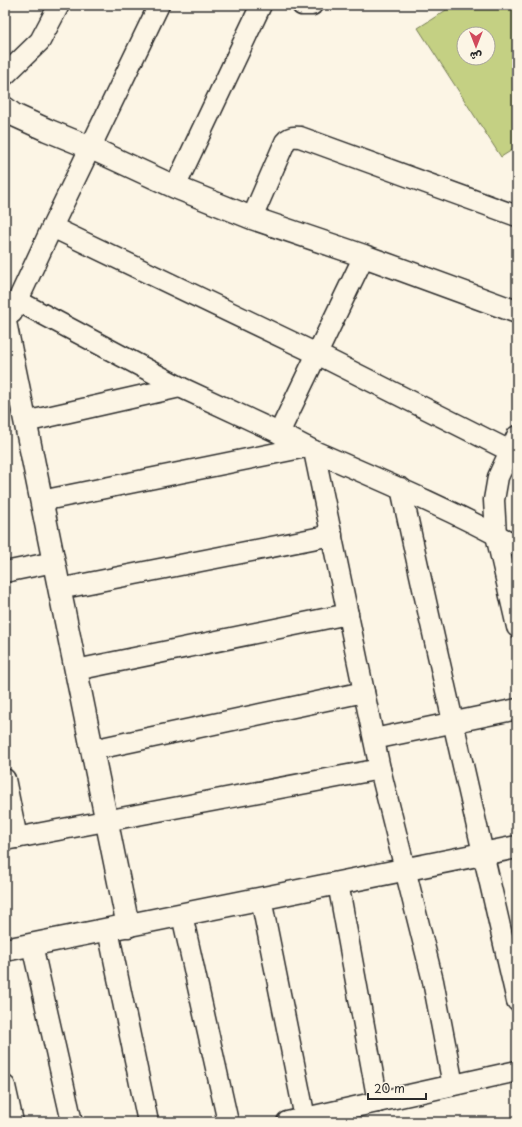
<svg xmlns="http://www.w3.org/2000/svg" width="522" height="1127" font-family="'Playpen Sans','Playpen Sans Arabic',sans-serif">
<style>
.garden{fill:#c4d083;stroke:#787e57;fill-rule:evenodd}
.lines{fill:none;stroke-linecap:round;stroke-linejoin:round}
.street-casing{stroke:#2b2b2b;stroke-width:23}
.secondary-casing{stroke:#2b2b2b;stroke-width:25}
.street{stroke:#fcf5e5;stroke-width:20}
.secondary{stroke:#fcf5e5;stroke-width:22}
</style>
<rect width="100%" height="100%" fill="#fcf5e5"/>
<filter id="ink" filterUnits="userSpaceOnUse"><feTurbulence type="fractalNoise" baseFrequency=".025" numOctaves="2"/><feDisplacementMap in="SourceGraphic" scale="8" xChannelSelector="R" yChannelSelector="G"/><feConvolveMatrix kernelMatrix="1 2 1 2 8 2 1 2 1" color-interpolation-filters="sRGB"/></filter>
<g filter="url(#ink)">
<path class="garden" d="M454,5H511L517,15V147L501,157L418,28ZM464,34H488V58H464Z"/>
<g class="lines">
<defs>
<g id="street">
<polyline points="302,5 312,5"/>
<polyline points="5,75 40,41 59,5"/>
<polyline points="175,187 261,5"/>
<path d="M252,218L285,142C289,137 293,136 300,137L517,216"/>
<polyline points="52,227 317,354 510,451"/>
<polyline points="18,301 180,387 279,433 314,451 380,769"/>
<polyline points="12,313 52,227 159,5"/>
<polyline points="25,422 180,387"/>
<polyline points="279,433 364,256"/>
<polyline points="517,436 498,477 494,500 496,535 517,627"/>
<path d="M314,451C383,481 452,510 517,546"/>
<path d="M401,488C438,660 478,830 517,1001"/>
<polyline points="41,501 306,447"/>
<polyline points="5,572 54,562"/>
<polyline points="59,589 332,535"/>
<polyline points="76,670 348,614"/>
<polyline points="374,739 517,709"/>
<polyline points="92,750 364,692"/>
<polyline points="5,779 17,838"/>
<polyline points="5,840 380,769 433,981 453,1085"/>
<polyline points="338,883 378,1102"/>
<polyline points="261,899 305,1118"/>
<polyline points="182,915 228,1122"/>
<polyline points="108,930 148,1122"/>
<polyline points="32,945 72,1122"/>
<polyline points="5,1086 13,1122"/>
<polyline points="287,1122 517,1071"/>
</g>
<g id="secondary">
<polyline points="5,108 14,115 47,130 91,148 175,187 252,218 364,256 517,312"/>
<polyline points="5,322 128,926"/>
<polyline points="5,950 517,847"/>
</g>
</defs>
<use href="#street" class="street-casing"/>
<use href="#secondary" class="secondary-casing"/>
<use href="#street" class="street"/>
<use href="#secondary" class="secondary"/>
</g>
</g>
<rect width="522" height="1127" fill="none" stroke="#fcf5e5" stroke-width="20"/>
<rect x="10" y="10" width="502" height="1107" fill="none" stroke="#2b2b2b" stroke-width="1.5" filter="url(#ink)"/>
<g transform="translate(476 46) rotate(180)"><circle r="19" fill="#fcf5e5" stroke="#a8a49b"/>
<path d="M0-3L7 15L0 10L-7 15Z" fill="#d1495b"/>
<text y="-6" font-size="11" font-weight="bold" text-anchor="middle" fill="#2b2b2b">ش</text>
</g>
<path d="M368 1093v6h58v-6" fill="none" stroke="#2b2b2b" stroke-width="2"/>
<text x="374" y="1093" font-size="12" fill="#2b2b2b" stroke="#fcf5e5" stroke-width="3" paint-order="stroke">20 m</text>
</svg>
